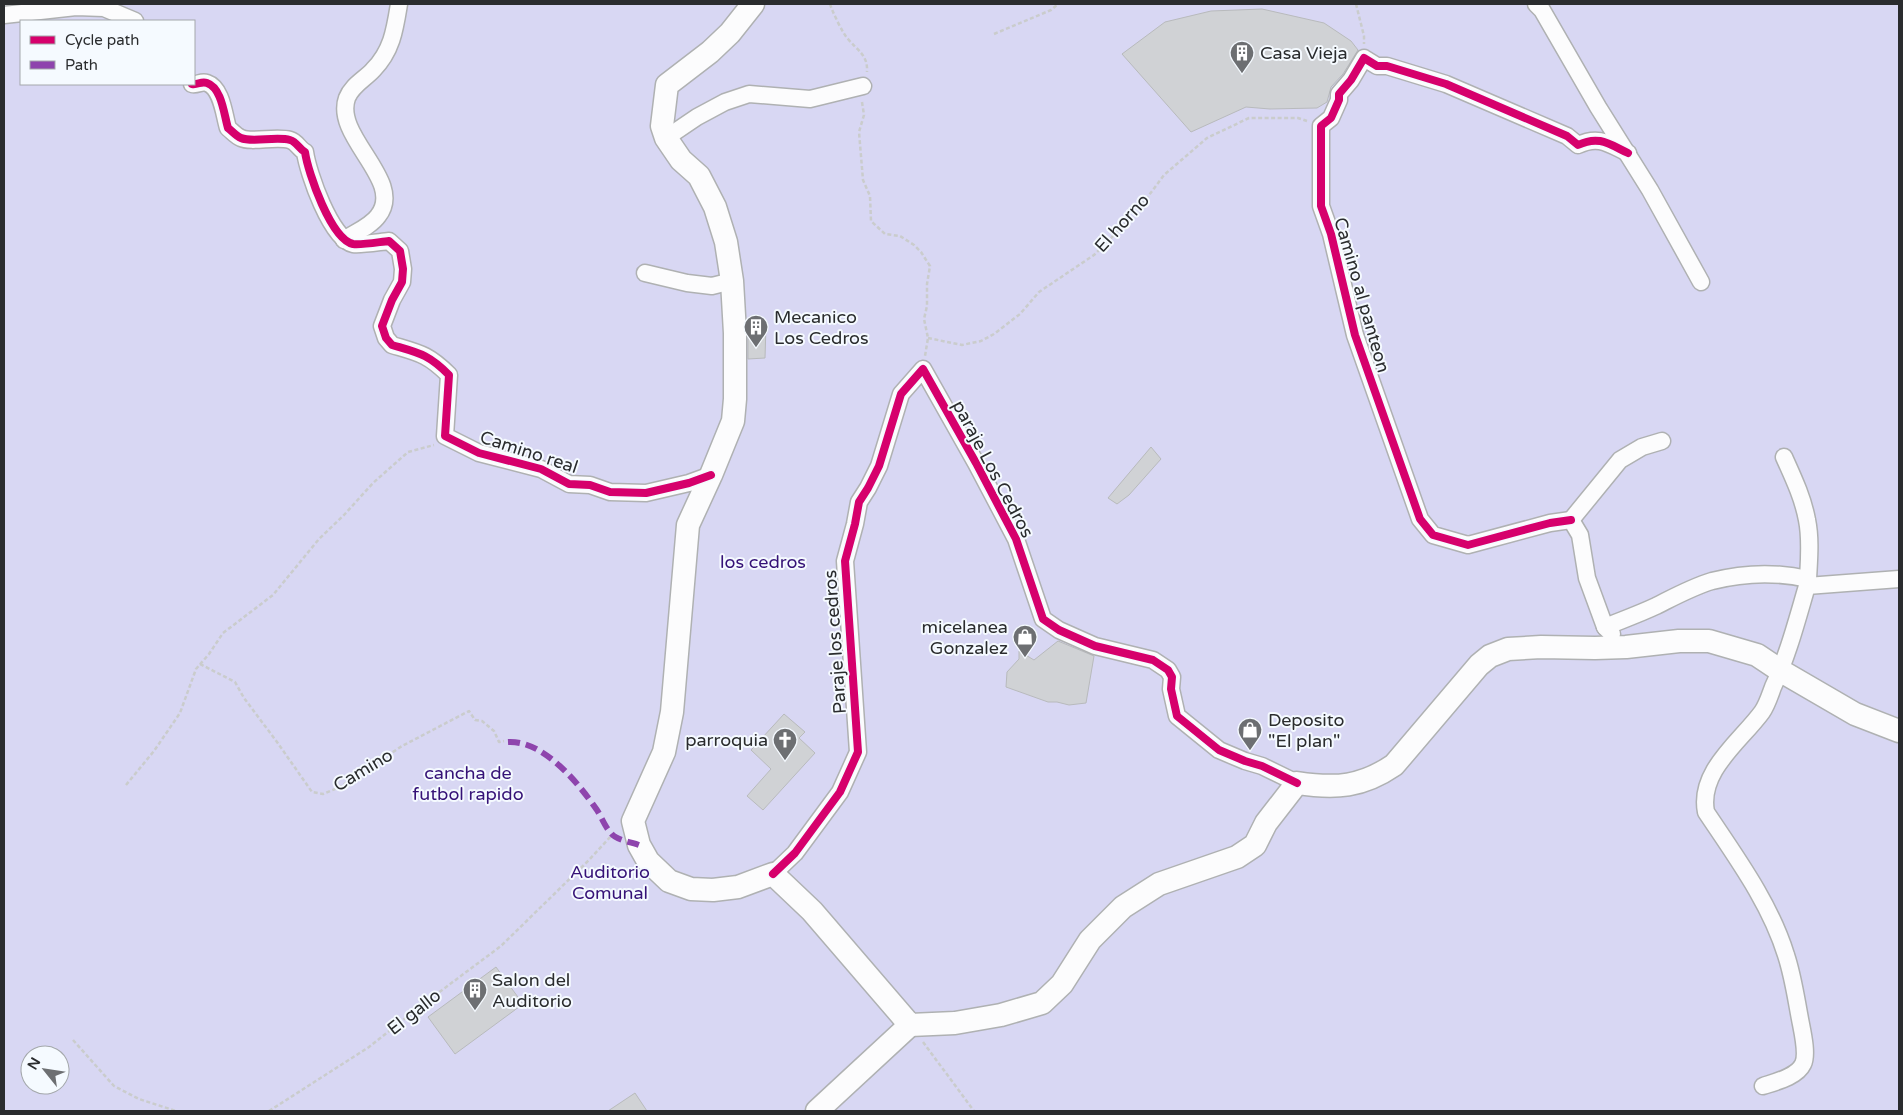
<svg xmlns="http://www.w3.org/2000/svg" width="1903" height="1115" font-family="'Varela Round',sans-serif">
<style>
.green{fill:#d8d7f3;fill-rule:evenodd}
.building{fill:#d0d2d5;stroke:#b8babc}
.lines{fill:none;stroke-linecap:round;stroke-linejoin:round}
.street-casing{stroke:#afb1b2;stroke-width:19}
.secondary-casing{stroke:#afb1b2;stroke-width:25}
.path{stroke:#cacccc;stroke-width:2.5;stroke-dasharray:4 2.5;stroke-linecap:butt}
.street{stroke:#fcfcfd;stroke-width:16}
.secondary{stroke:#fcfcfd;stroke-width:22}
.quiet{stroke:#8e44ad;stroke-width:6;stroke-dasharray:12 6;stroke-linecap:butt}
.cycleway-casing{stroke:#f5faff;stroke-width:11}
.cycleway{stroke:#d6006c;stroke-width:8}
.labels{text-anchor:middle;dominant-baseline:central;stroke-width:4;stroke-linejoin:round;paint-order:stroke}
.poi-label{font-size:18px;fill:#2a2c2e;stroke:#f5faff;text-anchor:start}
.street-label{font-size:18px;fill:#2a2c2e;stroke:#f5faff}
.park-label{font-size:18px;fill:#351277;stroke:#f5faff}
</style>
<rect width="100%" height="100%" fill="#e9ecef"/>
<path class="green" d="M4,4H1899V1111H4ZM21,21H194V84H21ZM30,1055H60V1085H30Z"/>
<g class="building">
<polygon points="1262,9 1324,23 1351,41 1358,50 1343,74 1331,87 1327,102 1317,108 1270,109 1246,107 1191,132 1122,54 1165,22 1211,11"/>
<polygon points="766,325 765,358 748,359 748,337 754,337"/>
<polygon points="1151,447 1161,459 1129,495 1117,504 1108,498"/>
<polygon points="1058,641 1094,656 1086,703 1069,705 1057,702 1048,702 1006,687 1007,672 1019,659 1019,651 1034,660"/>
<polygon points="784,714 805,732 799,738 815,753 763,810 747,796 771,769 751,750"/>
<polygon points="496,967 523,1004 455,1054 428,1017"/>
<polygon points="635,1093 647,1111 608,1111"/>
</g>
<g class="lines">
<defs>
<g id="street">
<polyline points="1536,4 1542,10 1598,107 1650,190 1701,282"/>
<polyline points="4,15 76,7 104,8 135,21"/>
<path d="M192,84C198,85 201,81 207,83C222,88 224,115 228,128C232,131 236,136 241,138C252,143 276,136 290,140C297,142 299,149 305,152C308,173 331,239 353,244C362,245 379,242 389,241L400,251L403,269L402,282L392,300L382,326L386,338L392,345C419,353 428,354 449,375L445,436L479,453L541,469L569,484L590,485L610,492L646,493L689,483L711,475"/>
<polyline points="666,138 697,117 725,102 749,94 810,99 863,86"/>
<path d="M344,240C354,233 371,226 378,216C406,181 333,137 347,98C352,85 365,79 373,70C392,51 395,29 399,4"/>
<polyline points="645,273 687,283 712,286 732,281"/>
<path d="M1784,457C1793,477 1803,498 1807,520C1811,539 1809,560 1808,579"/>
<path d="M1571,520L1550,523L1468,545L1433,535L1420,519L1355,335L1331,234L1321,206V126L1331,118L1339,100V94L1351,80L1364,58L1377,66H1387L1446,84L1567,136L1578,145C1599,135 1609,144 1628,153"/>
<polyline points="1571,520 1580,535 1587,578 1605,627 1612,634"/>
<polyline points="1571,520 1620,460 1642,447 1662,441"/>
<polyline points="1807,586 1899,579"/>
<path d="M1605,627C1622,620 1639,614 1656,606C1674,597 1692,587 1712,581C1743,573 1777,572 1808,579L1807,586C1797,620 1788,655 1773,687C1770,695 1767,705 1762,712C1741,741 1698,771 1706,812C1736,857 1770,903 1786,955C1793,976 1796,998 1800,1019C1802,1030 1808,1054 1803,1064C1797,1077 1775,1082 1763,1086"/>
<polyline points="773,874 795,853 840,792 858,752 845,561 855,524 859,502 868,488 879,466 901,394 923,369 976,463 1016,539 1043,619 1059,630 1095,646 1153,660 1168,670 1172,677 1171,689 1177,716 1219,750 1245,761 1262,766 1297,783"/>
</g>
<g id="secondary">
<path d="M753,4L730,33L710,52L667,85L662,126L666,138L681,160L699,176L715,207L726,242L732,281L735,333V399L733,421L711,475L688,525L672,712L664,752L633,821L639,845L648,861L669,881L691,889L713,890L738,887L773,874L812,911L910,1025L955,1023L1001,1015L1042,1003L1062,984L1090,940L1123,907L1159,884L1237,857L1255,845L1266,823L1297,783C1336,789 1362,787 1394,765L1479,665L1490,656L1508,649L1541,647L1595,648L1626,647L1679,641H1709L1757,655L1781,671L1855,714L1899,731"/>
<polyline points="817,1111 910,1025"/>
</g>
</defs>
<use href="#street" class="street-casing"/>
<use href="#secondary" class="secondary-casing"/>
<g class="path">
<path d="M830,4C832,11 843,34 848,39C858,51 868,55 867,72"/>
<polyline points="1356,4 1364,36 1364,44"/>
<polyline points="994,34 1051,10 1058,4"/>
<polyline points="862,102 864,115 859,132 863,180 870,196 871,221 885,234 900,236 914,245 921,252 930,266 927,284 927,306 924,319 928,338 925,356"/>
<polyline points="928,338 962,345 981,341 994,334 1020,314 1039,292 1094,255 1135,214 1164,175 1207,138 1249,118 1298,118 1307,121"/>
<polyline points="200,664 235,682 244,698 277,742 312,792 323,794 340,787 402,746 469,711 475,720 482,721 494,731 499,742 504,741"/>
<polyline points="126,785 154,751 180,713 196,669 209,654 223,633 273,595 319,539 344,515 373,483 408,452 434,445"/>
<polyline points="73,1040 114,1086 139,1099 176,1111"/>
<polyline points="923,1042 974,1111"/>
<polyline points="269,1111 369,1047 422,1005 501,946 589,860 612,835"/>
</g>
<use href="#street" class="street"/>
<use href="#secondary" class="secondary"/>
<path class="quiet" d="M508,742C544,740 579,784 597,810C602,818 605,827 611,833C616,840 631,842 639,845"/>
<defs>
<g id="cycleway">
<path d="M192,84C198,85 201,81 207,83C222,88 224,115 228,128C232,131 236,136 241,138C252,143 276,136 290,140C297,142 299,149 305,152C308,173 331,239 353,244C362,245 379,242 389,241L400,251L403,269L402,282L392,300L382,326L386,338L392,345C419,353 428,354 449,375L445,436L479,453L541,469L569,484L590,485L610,492L646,493L689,483L711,475"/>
<path d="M1571,520L1550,523L1468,545L1433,535L1420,519L1355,335L1331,234L1321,206V126L1331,118L1339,100V94L1351,80L1364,58L1377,66H1387L1446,84L1567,136L1578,145C1599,135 1609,144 1628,153"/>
<polyline points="773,874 795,853 840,792 858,752 845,561 855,524 859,502 868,488 879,466 901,394 923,369 976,463 1016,539 1043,619 1059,630 1095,646 1153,660 1168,670 1172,677 1171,689 1177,716 1219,750 1245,761 1262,766 1297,783"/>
</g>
</defs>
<use href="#cycleway" class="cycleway-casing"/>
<use href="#cycleway" class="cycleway"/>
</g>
<defs>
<symbol id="building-pin" viewBox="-11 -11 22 30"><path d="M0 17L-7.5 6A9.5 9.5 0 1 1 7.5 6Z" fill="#6d6f72" stroke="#f5faff"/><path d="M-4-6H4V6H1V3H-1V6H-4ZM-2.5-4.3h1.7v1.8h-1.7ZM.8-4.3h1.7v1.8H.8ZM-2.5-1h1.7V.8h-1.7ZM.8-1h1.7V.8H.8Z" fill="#fff"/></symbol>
<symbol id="shop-pin" viewBox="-11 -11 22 30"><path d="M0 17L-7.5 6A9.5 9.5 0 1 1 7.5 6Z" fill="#6d6f72" stroke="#f5faff"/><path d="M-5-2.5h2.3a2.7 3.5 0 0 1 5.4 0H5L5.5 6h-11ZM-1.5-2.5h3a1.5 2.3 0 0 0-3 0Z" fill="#fff"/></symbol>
<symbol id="church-pin" viewBox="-11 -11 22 30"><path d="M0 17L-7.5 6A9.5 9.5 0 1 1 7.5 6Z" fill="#6d6f72" stroke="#f5faff"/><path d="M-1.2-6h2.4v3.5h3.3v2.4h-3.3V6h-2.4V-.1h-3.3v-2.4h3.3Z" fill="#fff"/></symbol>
</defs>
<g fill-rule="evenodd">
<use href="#building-pin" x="1228" y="39" width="28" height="38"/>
<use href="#building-pin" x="742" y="313" width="28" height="38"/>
<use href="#shop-pin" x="1011" y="623" width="28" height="38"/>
<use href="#shop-pin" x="1236" y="716" width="28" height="38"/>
<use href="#church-pin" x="771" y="726" width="28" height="38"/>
<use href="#building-pin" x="461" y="976" width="28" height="38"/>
</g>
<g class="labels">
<g class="poi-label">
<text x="1260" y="53">Casa Vieja</text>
<text x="774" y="317">Mecanico<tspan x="774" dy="21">Los Cedros</tspan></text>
<text x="1008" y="627" text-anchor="end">micelanea<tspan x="1008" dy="21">Gonzalez</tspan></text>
<text x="1268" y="720">Deposito<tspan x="1268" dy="21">"El plan"</tspan></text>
<text x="768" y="740" text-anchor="end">parroquia</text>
<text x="492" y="980">Salon del<tspan x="492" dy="21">Auditorio</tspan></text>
</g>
<g class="street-label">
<text transform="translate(1122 223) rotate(-48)">El horno</text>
<text transform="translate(1362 295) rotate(74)">Camino al panteon</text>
<text transform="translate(529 452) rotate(18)">Camino real</text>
<text transform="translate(993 469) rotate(62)">paraje Los Cedros</text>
<text transform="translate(835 642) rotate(-94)">Paraje los cedros</text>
<text transform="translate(363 770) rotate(-31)">Camino</text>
<text transform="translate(414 1012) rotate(-38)">El gallo</text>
</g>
<g class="park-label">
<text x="763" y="562">los cedros</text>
<text x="468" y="773">cancha de<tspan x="468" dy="21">futbol rapido</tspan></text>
<text x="610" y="872">Auditorio<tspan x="610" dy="21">Comunal</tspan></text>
</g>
</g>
<rect width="1903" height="1115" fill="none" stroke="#2a2c2e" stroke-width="10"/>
<rect x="20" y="20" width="175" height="65" fill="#f5faff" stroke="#a4a8ab"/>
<rect x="30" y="36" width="25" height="8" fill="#d6006c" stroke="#a4a8ab"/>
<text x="65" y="45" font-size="15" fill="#2a2c2e">Cycle path</text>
<rect x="30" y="61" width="25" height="8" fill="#8e44ad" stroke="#a4a8ab"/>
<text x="65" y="70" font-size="15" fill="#2a2c2e">Path</text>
<g transform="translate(45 1070) rotate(300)"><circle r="24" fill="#f5faff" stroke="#a4a8ab"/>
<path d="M0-4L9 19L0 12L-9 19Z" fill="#6d6f72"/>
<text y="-8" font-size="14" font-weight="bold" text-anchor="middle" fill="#2a2c2e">N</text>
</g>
</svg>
